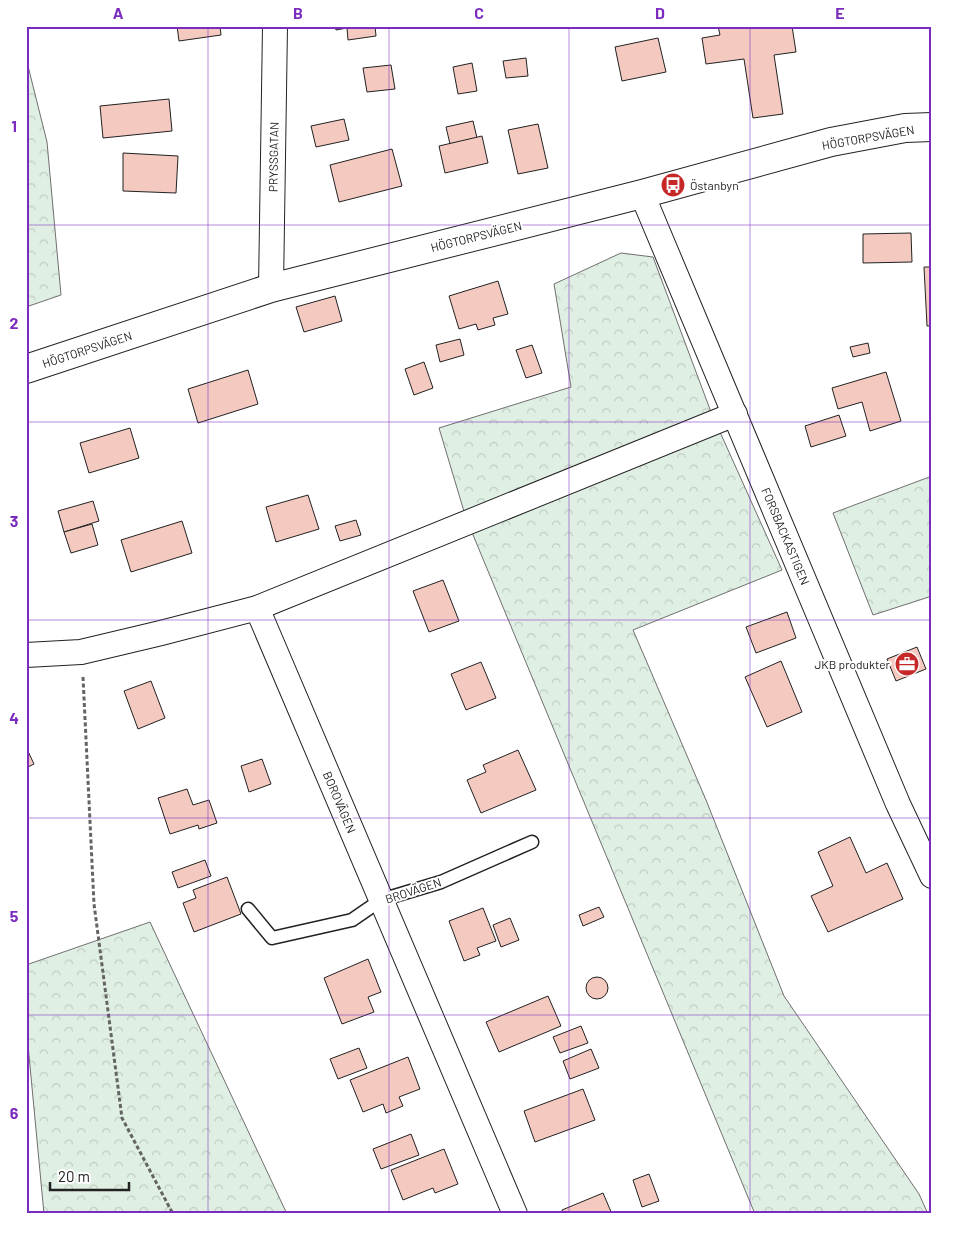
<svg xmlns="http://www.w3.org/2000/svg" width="958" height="1240" font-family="Barlow,sans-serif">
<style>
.forest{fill:url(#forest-crowns);stroke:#6f6f6f}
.building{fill:#f3c9c0;stroke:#222}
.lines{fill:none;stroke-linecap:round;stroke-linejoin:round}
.lane-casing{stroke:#222;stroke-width:15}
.street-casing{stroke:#222;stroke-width:26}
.secondary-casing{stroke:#222;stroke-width:30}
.path{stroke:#646464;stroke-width:3;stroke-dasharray:4 2.5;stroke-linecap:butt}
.lane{stroke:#fff;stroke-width:12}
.street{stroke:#fff;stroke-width:24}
.secondary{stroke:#fff;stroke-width:28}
.grid{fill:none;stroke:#7b2cbf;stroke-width:1;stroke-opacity:0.55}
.labels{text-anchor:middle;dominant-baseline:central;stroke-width:4;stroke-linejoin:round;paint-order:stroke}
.street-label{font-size:12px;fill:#222;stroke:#fff}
.poi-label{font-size:12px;fill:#222;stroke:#fff;text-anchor:start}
.neatline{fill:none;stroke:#7b2cbf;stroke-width:2}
.grid-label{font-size:16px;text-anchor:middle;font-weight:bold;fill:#7b2cbf}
</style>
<defs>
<pattern id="forest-crowns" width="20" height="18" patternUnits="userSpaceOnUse" patternTransform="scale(1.25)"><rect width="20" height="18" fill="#e0efe3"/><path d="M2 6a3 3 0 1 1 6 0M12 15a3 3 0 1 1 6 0" fill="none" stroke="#c0cdc2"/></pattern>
</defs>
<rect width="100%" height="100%" fill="#fff"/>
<g class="forest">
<polygon points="26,58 47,142 61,295 26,307"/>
<polygon points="621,253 653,257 711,412 782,570 633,630 706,800 784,996 919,1194 928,1214 755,1214 466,518 439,428 571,387 554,284"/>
<polygon points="932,476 932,596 873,615 833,513"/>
<polygon points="150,922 287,1214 44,1214 26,1024 26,965"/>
</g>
<g class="building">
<polygon points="177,26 220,26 221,35 179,41"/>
<polygon points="335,26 375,26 376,36 348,40 347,28 336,30"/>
<polygon points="718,26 792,26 796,52 774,55 783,114 753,118 744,59 706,64 702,38 720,35"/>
<polygon points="658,38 666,72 622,81 615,47"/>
<polygon points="526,58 528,76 506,78 503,61"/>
<polygon points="472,63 477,91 458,94 453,67"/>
<polygon points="391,65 395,89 367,92 363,68"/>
<polygon points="169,99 172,131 103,138 100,106"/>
<polygon points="344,119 349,140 316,147 311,126"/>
<polygon points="473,121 477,138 450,144 446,127"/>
<polygon points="538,124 548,168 518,174 508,130"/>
<polygon points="482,136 488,163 445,173 439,146"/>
<polygon points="392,149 402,186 339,202 330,165"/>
<polygon points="123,153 178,156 176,193 123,191"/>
<polygon points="911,233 912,262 863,263 863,234"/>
<polygon points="924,267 932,267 932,326 927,326"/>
<polygon points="498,281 508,314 493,318 495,325 478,330 476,324 459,329 449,296"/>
<polygon points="335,296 342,321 304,332 296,307"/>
<polygon points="460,339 464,355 440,362 436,345"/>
<polygon points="868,343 870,353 853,357 850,347"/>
<polygon points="532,345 542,373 526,378 516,350"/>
<polygon points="424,362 433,388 414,395 405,369"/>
<polygon points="248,370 258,404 198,423 188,389"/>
<polygon points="886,372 901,421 870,431 862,402 838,409 832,388"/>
<polygon points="839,415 846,436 811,447 805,426"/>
<polygon points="130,428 139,458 89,473 80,443"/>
<polygon points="308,495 319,529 276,542 266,507"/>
<polygon points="93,501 99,521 64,532 58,511"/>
<polygon points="356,520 361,535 340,541 335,526"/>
<polygon points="182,521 192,553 131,572 121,540"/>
<polygon points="92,524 98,545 71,553 64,532"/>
<polygon points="443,580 459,621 429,632 413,591"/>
<polygon points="787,612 796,638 756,653 746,627"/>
<polygon points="917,647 926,669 896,681 887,659"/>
<polygon points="781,661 802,712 767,727 745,677"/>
<polygon points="481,662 496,698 466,710 451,674"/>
<polygon points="151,681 165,718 138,729 124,691"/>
<polygon points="26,747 34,764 26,768"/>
<polygon points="518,750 536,790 481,813 467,780 486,772 483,765"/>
<polygon points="262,759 271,784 249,792 241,766"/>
<polygon points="187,789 193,805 209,800 217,823 199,829 198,825 170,834 158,798"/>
<polygon points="850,837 866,873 887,863 903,899 828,932 811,896 833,886 818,852"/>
<polygon points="205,860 211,876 178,888 172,872"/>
<polygon points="227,877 241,914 194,932 183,903 196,898 193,890"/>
<polygon points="599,907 604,917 583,926 579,915"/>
<polygon points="483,908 496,941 477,948 480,955 464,961 449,921"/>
<polygon points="510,918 519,940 501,947 493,925"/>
<polygon points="368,959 381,992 368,997 374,1012 342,1024 324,978"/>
<circle cx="597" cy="988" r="11"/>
<polygon points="548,996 561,1026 499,1052 486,1022"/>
<polygon points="581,1026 588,1043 560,1053 553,1037"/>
<polygon points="359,1048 367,1068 338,1079 330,1059"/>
<polygon points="591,1049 599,1068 570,1079 563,1061"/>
<polygon points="408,1057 420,1089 399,1097 403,1106 386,1113 383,1104 363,1112 350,1080"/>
<polygon points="583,1089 595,1120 535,1142 524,1111"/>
<polygon points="411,1134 419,1155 381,1169 373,1149"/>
<polygon points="444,1149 458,1184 435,1193 433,1188 403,1200 391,1170"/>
<polygon points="649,1174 659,1201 642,1207 633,1180"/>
<polygon points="603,1193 612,1214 563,1214 562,1210"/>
</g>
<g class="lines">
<defs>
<polyline id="lane" points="248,909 272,938 352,920 381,900 441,882 532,842"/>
<g id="street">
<polyline points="642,194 898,804 932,876"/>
<polyline points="271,288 275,26"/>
<polyline points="257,608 735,414"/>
<polyline points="26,655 81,652 161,633 257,608 515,1214"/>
</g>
<polyline id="secondary" points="26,369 271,288 642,194 831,142 905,128 932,127"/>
</defs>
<use href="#lane" class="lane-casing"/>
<use href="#street" class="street-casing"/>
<use href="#secondary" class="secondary-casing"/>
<polyline class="path" points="83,677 94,904 122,1118 173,1214"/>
<use href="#lane" class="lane"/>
<use href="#street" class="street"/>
<use href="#secondary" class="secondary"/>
</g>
<path class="grid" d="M208,26V1214M389,26V1214M569,26V1214M750,26V1214M26,225H932M26,422H932M26,620H932M26,818H932M26,1015H932"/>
<defs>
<symbol id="bus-disc" viewBox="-11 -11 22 22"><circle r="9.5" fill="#c62828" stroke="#fff"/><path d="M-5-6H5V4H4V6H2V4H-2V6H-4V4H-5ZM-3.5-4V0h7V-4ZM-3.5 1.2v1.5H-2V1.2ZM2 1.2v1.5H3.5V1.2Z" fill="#fff"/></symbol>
<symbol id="office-disc" viewBox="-11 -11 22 22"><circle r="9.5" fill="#c62828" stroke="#fff"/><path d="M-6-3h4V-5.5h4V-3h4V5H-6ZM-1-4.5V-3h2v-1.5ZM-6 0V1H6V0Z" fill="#fff"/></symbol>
</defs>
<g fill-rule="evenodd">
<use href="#bus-disc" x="659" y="171" width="28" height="28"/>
<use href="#office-disc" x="893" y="650" width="28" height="28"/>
</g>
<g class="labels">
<g class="street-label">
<text transform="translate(868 137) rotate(-10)">HÖGTORPSVÄGEN</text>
<text transform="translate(273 157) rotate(-89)">PRYSSGATAN</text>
<text transform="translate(476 236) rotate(-14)">HÖGTORPSVÄGEN</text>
<text transform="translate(87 349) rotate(-18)">HÖGTORPSVÄGEN</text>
<text transform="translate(786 536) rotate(67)">FORSBACKASTIGEN</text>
<text transform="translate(340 802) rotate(67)">BOROVÄGEN</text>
<text transform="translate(413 890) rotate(-18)">BROVÄGEN</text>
</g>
<g class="poi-label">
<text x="690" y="185">Östanbyn</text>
<text x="890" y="664" text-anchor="end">JKB produkter</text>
</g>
</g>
<rect width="958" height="1240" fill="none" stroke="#ffffff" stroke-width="55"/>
<path d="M50 1182v8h79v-8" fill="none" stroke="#222222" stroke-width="2.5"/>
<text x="58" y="1182" font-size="15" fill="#222222" stroke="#ffffff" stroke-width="4" paint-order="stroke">20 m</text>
<rect x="28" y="28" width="902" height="1184" class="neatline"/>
<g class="grid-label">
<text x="118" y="19">A</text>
<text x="298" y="19">B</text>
<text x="479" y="19">C</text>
<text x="660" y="19">D</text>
<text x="840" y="19">E</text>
<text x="14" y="132">1</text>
<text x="14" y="329">2</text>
<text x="14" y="527">3</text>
<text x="14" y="724">4</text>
<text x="14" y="922">5</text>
<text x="14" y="1119">6</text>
</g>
</svg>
